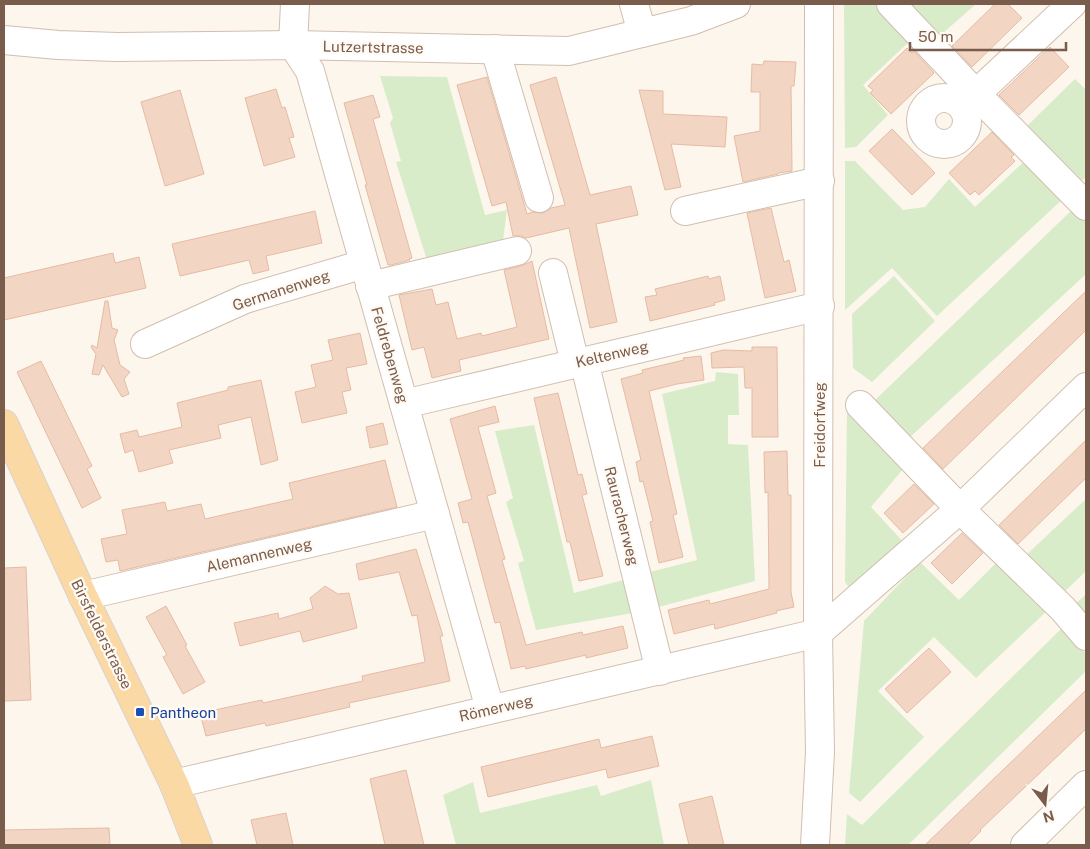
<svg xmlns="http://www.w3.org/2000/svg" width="1090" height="849" font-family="'Public Sans',sans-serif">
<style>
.green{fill:#d8ecc9}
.building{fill:#f3d5c3;stroke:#e6bba3}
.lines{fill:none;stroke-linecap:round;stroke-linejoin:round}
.minor-casing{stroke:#d1beb0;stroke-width:30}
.major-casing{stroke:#dad1cd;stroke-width:30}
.minor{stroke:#fff;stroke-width:28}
.major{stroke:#fbd9a5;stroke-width:28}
.transit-dot{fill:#1a4fb4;stroke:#fffaf3;stroke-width:2}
.labels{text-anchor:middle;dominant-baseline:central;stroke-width:4.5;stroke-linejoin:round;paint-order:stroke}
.street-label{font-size:15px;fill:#7a5c4d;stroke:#fffaf3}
.transit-label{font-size:15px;fill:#164399;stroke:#fffaf3;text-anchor:start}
</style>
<rect width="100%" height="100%" fill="#fdf6ec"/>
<g class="green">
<polygon points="844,4 880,4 912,39 863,85 888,115 856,147 845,148"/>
<polygon points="900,4 976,4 935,40"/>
<polygon points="380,76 447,77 485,215 507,210 503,240 427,260 396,162 401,161 390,123 393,118"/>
<polygon points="1075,79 1086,90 1086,177 1078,184 1025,128"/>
<polygon points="1028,158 1066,196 937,316 892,268 845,310 845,161 855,161 903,210 925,207 949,179 975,207"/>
<polygon points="1076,206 1086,217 1086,274 908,439 871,404"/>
<polygon points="894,276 935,321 872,382 853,368 852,314"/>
<polygon points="716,372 738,374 739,415 728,415 728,444 748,445 755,581 655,608 650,572 697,560 662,394 715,381"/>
<polygon points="847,409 861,410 909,462 871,507 907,546 853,593 845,582"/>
<polygon points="534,425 574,593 627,579 633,613 536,630 518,563 524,561 506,502 513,498 495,431"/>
<polygon points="1086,499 1086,571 1060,596 1023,558"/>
<polygon points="1003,556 1050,608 976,678 934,637 878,691 924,737 860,802 849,793 864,621 920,562 959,600"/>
<polygon points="1086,594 1086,626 1070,609"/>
<polygon points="1062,628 1086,654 1086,671 908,845 845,845 847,814 862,825"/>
<polygon points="651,780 664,845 456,845 443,795 473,782 480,813 597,785 601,796"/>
</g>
<g class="building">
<polygon points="995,4 1008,4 1022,18 972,67 952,46"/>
<polygon points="1050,47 1069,67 1019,115 999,95"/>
<polygon points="907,48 912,53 914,51 934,73 891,114 870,93 873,90 868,86"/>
<polygon points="764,61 796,62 794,86 791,86 792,171 778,173 778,174 743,182 734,136 760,131 760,92 751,92 752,64 763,65"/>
<polygon points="487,77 527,214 533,212 543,213 551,208 565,205 530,85 556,77 590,195 631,186 638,215 596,224 617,322 590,328 569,228 526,238 521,236 513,236 506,202 492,206 457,85"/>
<polygon points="276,89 282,108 285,107 294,137 289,138 295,157 264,166 245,98"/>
<polygon points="180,90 204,174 165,186 141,102"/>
<polygon points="639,90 663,91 663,114 727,117 725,147 671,144 681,187 665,190"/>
<polygon points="373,95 380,117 373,119 412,258 409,259 410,260 391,265 388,265 374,216 365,185 367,185 344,103"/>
<polygon points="892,129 935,173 912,195 869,151"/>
<polygon points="992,132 1014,155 1011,157 1015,161 979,195 975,191 970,195 949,173"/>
<polygon points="771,208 784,262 789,260 796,291 765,298 747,213"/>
<polygon points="315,211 322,243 266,256 269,270 253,274 249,260 180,276 172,244"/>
<polygon points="113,253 115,263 139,257 146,288 4,320 4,278"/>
<polygon points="532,261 549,339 459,360 461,371 432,378 424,347 412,350 399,295 432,289 436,305 448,302 457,339 481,333 482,336 517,327 504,270 521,266"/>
<polygon points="708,276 709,279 720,276 725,300 714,303 715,305 650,321 645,297 657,295 655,289"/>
<polygon points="1086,291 1086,330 943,469 923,448"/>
<polygon points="105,301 108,301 112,328 118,330 114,340 120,365 130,372 124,379 129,394 122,397 103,365 99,375 92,374 96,354 91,347 92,345 97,348"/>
<polygon points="360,333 367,364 346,368 351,390 342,392 347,413 302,423 295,392 316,387 311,365 333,360 328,340"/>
<polygon points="752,347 777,347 778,437 752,437 752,388 745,388 744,367 712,368 711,353 723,350 752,351"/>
<polygon points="701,356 704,380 677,384 649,391 677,514 673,515 683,557 659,563 650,522 653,521 643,481 640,482 636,462 641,460 621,379 643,373 642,370 684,360 683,358"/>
<polygon points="41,361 92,466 87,469 101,498 82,508 17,372"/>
<polygon points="261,380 278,460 261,465 251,417 218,425 221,438 169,450 173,463 139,472 133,450 125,453 120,434 137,430 139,437 182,427 177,403 228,390 228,387"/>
<polygon points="558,393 578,475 582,474 587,494 582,495 603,576 579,581 570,542 567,542 534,398"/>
<polygon points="495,406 499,422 478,427 496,493 487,496 505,559 502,560 526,645 582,632 583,635 623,626 628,648 586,658 586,655 526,669 525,666 511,669 500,622 495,623 468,522 463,523 458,503 472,499 450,419"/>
<polygon points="383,423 388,444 370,448 366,427"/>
<polygon points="1086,440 1086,478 1018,544 999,525"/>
<polygon points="787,451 788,495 791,495 791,592 794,607 776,611 777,613 715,629 714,624 674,634 668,610 709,600 710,604 769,589 768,492 765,493 764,452"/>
<polygon points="385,460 397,507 120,571 118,560 106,562 101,539 127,534 122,510 165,502 167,511 201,504 205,519 293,499 289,483"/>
<polygon points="914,484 934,504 903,533 884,513"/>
<polygon points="962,533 983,553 952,584 931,563"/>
<polygon points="416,549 443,636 440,636 450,681 349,703 350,707 266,726 265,723 206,736 200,713 262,700 263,703 363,681 362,676 425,662 417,615 412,616 399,572 359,580 356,564"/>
<polygon points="26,567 31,700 4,701 4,568"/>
<polygon points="325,586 338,594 349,593 357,628 303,642 300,631 240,646 234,623 278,613 279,619 313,609 310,598"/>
<polygon points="166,606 187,645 185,646 205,682 183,694 163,657 167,655 146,617"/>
<polygon points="929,648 951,672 907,713 885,689"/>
<polygon points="1086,690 1086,729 980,830 981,831 967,845 925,845"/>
<polygon points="652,736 659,766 608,778 606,769 488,797 481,767 599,739 601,748"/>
<polygon points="406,770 424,845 385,845 370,779"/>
<polygon points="712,796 724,845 689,845 679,804"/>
<polygon points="286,813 293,845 257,845 251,820"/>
<polygon points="109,828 110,845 4,845 4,830"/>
</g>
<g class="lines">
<defs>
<g id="minor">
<polyline points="295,4 293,45 310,71 490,709"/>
<polyline points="634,4 642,33"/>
<polyline points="891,4 976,94 1086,206"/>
<polyline points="4,40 58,45 117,47 293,45 569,51 691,21 736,4"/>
<polyline points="495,49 539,198"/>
<circle cx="944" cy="121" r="23"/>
<polyline points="962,107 1072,4"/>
<polyline points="685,211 820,181"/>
<polyline points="553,273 575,363"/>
<polyline points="370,286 517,251"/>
<polyline points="145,344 245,299 364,264"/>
<polyline points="584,361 660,671"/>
<polyline points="404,404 820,306"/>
<polyline points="860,405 960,509 1063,609 1086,636"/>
<polyline points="83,596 435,514"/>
<polyline points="174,784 818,633 960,509 1086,387"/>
<polyline points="815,845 820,752 818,633 819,4"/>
<polyline points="1025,845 1086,785"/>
</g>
<polyline id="major" points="4,424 83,596 174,784 198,845"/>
</defs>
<use href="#minor" class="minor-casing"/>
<use href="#major" class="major-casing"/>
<use href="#minor" class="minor"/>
<use href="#major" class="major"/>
</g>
<rect class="transit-dot" x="135" y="707" width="10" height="10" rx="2.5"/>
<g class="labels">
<g class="street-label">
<text transform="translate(373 47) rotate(1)">Lutzertstrasse</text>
<text transform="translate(281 290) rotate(-18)">Germanenweg</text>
<text transform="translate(612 354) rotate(-13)">Keltenweg</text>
<text transform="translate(390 355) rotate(74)">Feldrebenweg</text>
<text transform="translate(819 425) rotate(-90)">Freidorfweg</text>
<text transform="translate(622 516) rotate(76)">Rauracherweg</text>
<text transform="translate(259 555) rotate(-13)">Alemannenweg</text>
<text transform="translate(102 634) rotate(64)">Birsfelderstrasse</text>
<text transform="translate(496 708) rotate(-13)">Römerweg</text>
</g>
<g class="transit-label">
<text x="150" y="712">Pantheon</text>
</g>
</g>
<rect width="1090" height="849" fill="none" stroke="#7a5c4d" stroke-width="10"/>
<g transform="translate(1045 804) rotate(164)" stroke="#fffaf3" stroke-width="4" paint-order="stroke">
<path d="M0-4L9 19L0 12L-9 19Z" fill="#7a5c4d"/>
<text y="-8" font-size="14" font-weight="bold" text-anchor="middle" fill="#7a5c4d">N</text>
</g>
<path d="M910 42v8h156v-8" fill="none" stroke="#7a5c4d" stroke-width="2.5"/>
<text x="918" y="42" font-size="15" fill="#7a5c4d" stroke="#fffaf3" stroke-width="4" paint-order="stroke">50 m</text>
</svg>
